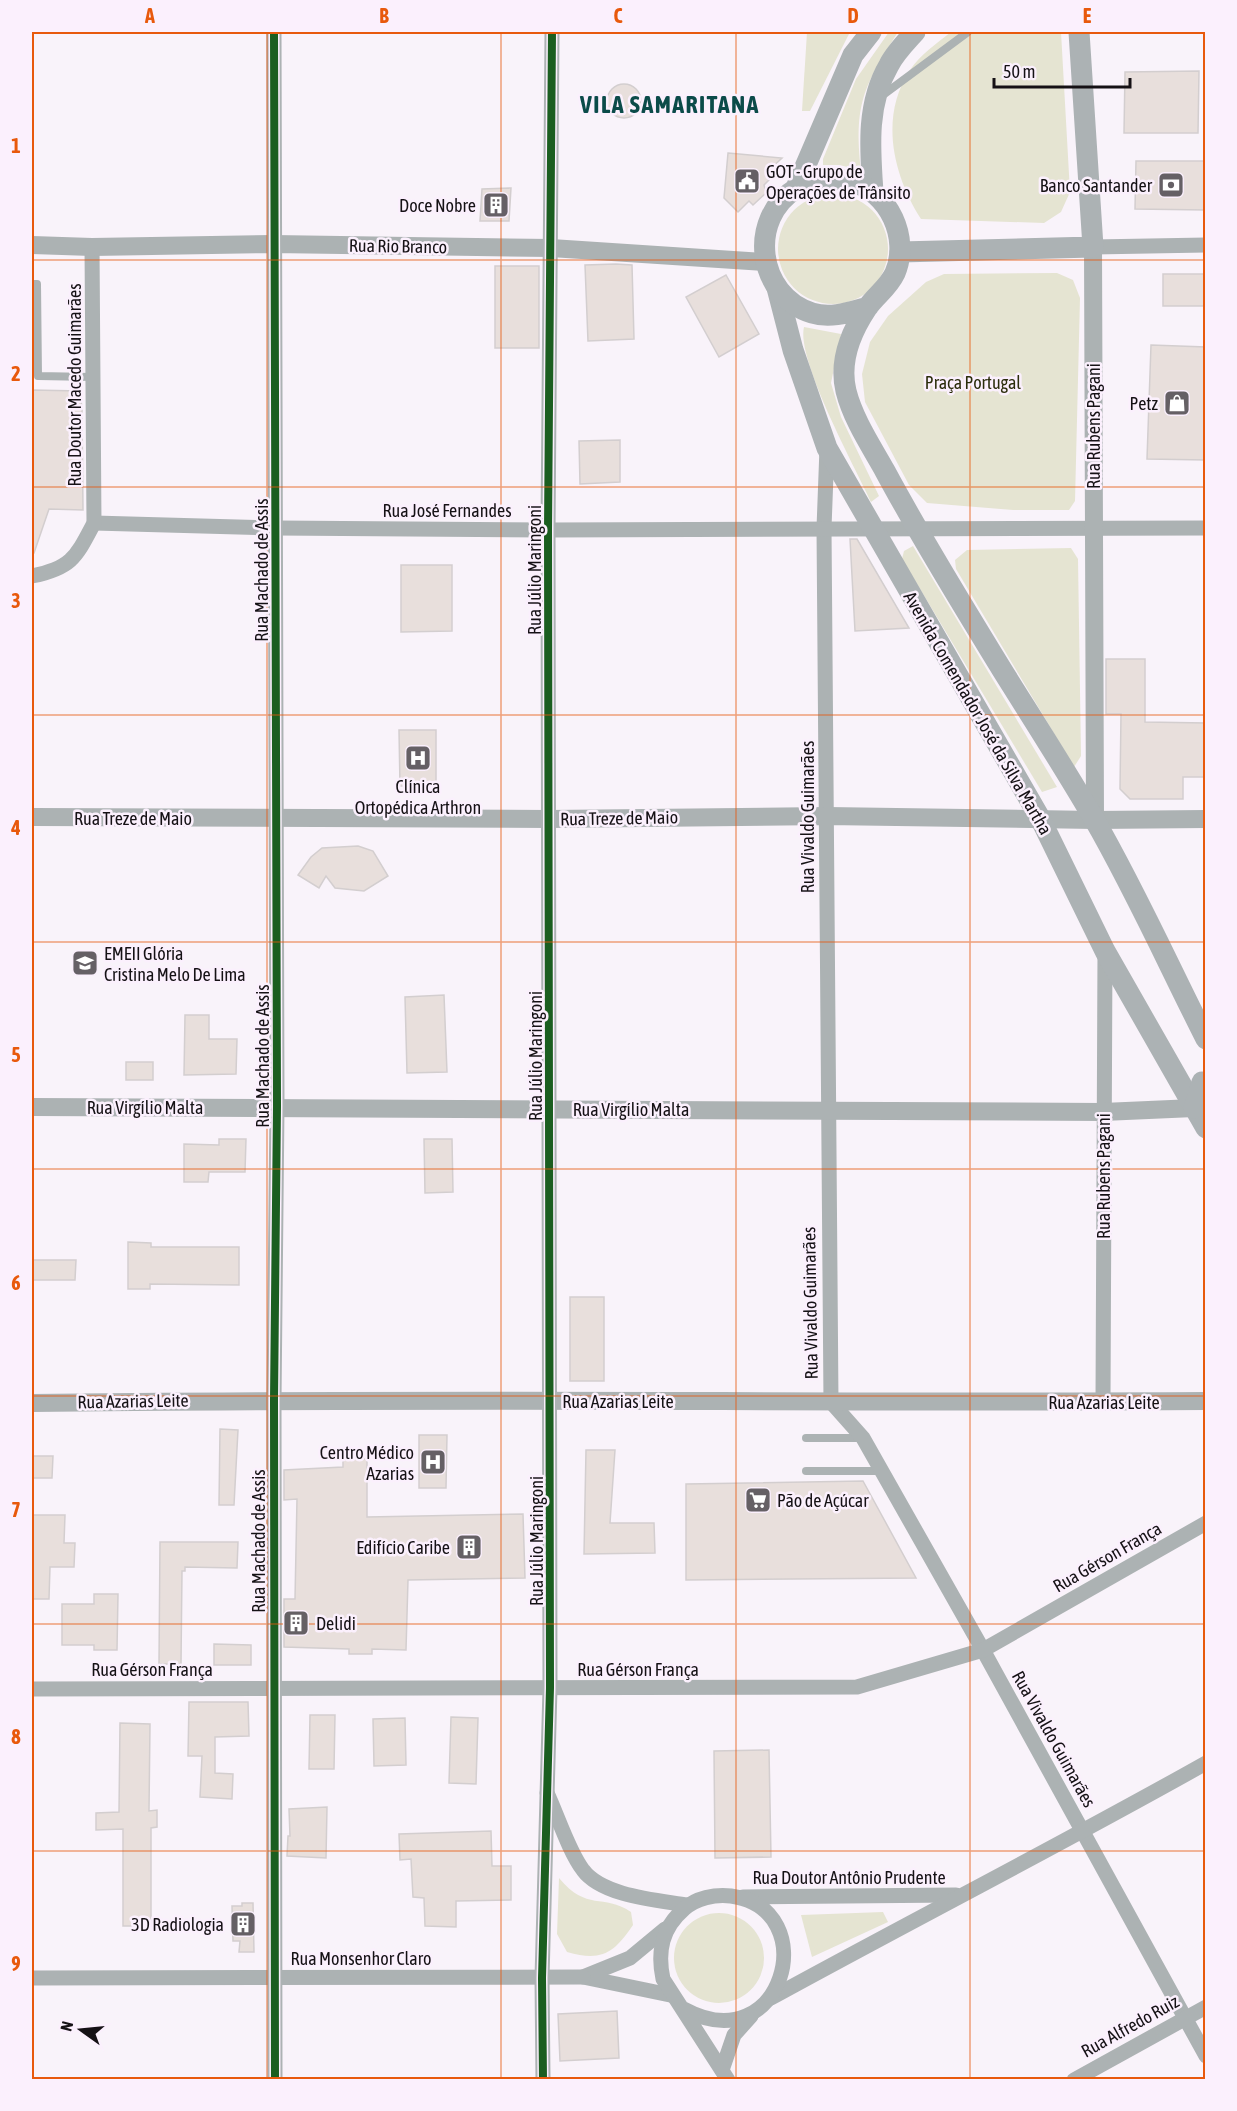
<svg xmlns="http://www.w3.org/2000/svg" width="1237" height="2111" font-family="'Asap Condensed',sans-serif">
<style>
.green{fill:#e5e4d2}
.building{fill:#e8dfdc;stroke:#d3cecf;stroke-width:1.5}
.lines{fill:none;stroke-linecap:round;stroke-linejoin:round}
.service{stroke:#acb2b3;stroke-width:8}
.minor{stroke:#acb2b3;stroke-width:15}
.tertiary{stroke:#acb2b3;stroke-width:18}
.secondary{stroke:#acb2b4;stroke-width:21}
.cycleway-casing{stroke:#fbf0fd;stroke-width:11}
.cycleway{stroke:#1b5e20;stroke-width:8}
.grid{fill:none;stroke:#e8590c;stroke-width:1.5;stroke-opacity:0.55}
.labels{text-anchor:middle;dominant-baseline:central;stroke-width:5;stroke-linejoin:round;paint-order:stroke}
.poi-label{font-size:18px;fill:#151115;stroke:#fbf0fd;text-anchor:end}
.street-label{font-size:18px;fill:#151115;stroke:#fbf0fd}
.park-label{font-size:18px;fill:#2b2d0b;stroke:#fbf0fd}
.district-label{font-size:24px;font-weight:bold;letter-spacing:1.5px;fill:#0b4b49;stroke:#fbf0fd}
.neatline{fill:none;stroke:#e8590c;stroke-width:2}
.grid-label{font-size:20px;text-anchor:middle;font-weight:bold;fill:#e8590c}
</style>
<rect width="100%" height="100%" fill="#f9f3fa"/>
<g class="green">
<polygon points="807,32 850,32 810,111 802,111"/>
<path d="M889,32H898C863,87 854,105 861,170L839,165H823V159L856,79Z"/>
<path d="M951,32H1061L1070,192L1061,212L1044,223L921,219C893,175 879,117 910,70C920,55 937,43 951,32Z"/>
<circle cx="833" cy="249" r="55"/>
<polygon points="1057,273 1073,280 1080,298 1075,501 1069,510 1013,510 927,503 909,485 865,402 862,374 870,342 888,316 926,282 944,274"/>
<path d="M804,327L841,334L831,383L841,417L879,496L871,502C855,467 796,359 804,327Z"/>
<polygon points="913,546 1057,787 1042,792 902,559 904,551"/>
<polygon points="1071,548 1078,559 1081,756 1074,767 956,569 955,560 967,550"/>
<path d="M559,1878C587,1912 603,1893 631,1912L633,1925C614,1953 602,1962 567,1952L557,1934Z"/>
<polygon points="883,1912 888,1922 812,1957 801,1915"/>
<circle cx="719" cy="1958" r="45"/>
</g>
<g class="building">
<polygon points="1199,71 1198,133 1124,133 1125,72"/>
<circle cx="624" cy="101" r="17"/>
<polygon points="728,153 782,158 767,172 772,177 764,185 766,193 753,205 749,201 738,212 724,198"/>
<polygon points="1136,161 1206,161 1206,210 1135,209"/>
<polygon points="511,188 509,221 480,221 482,189"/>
<polygon points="616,264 632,265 634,339 588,341 585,265"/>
<rect x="495" y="266" width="44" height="82"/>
<rect x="1163" y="274" width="43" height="32"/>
<polygon points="726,275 759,334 719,357 686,297"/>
<polygon points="1151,345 1206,347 1206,460 1147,459"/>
<polygon points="32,390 80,391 82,409 83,510 49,509 34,553 32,553"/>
<polygon points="620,440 620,482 580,484 579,441"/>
<polygon points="850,539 857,539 909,628 855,631"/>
<polygon points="401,565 452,565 452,631 401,632"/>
<polygon points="1106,659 1145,659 1145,722 1206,723 1206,777 1183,777 1183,799 1130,799 1120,789 1121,714 1106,714"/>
<polygon points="399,730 436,730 436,786 400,786"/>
<polygon points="358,846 373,851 388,876 364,891 335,888 326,876 319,888 298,875 311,857 322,848"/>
<polygon points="444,995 447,1072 407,1073 405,997"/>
<polygon points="185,1015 209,1015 209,1039 237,1039 236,1074 184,1075"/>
<rect x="126" y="1062" width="27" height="18"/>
<polygon points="219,1139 246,1139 245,1172 209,1172 208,1182 184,1182 184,1144 219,1145"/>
<polygon points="424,1139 452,1139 453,1192 425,1193"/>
<polygon points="128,1242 151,1243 151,1247 239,1247 239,1285 150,1284 150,1289 128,1289"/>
<polygon points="32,1260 76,1260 75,1280 32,1280"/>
<rect x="570" y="1297" width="34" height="84"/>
<polygon points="220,1429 238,1430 234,1505 219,1505"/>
<polygon points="419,1435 447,1435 446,1488 419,1488"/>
<polygon points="586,1450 615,1450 610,1523 654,1523 655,1553 584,1554"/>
<polygon points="32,1456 53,1456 52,1478 32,1478"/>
<polygon points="343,1458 367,1459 367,1517 523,1514 525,1578 408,1580 406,1650 372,1649 372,1654 349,1654 349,1649 284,1647 284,1599 295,1599 297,1499 284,1500 284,1470 343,1467"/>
<polygon points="863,1481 916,1578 686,1580 686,1484"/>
<polygon points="32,1515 65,1515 64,1543 75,1543 74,1567 50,1567 49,1599 32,1599"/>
<polygon points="160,1542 238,1542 237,1568 185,1567 185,1571 182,1571 181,1664 159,1664"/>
<polygon points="94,1594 118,1594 117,1650 94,1650 94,1645 62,1645 62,1604 94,1604"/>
<polygon points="214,1644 251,1645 251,1665 214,1665"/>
<polygon points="189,1702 248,1702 249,1736 215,1737 215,1773 233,1774 232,1799 200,1797 202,1756 188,1756"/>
<polygon points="310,1715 335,1715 334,1769 309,1769"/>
<polygon points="451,1717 478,1718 476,1784 449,1783"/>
<polygon points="405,1718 406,1765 374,1766 373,1719"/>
<polygon points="120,1723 150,1724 149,1811 157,1810 157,1827 151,1828 151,1926 123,1926 123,1829 96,1830 96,1813 119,1812"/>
<polygon points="769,1750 771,1857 715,1858 714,1751"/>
<polygon points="327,1807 326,1858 287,1856 288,1836 290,1836 289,1809"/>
<polygon points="491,1831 492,1866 511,1866 511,1900 456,1901 456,1927 425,1926 424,1898 413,1897 411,1859 400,1860 399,1834"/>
<polygon points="242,1903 253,1903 254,1952 239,1952 240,1941 233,1941 232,1906 242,1906"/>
<polygon points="617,2011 619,2058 560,2061 558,2014"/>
</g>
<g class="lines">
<g class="service">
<polyline points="883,95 968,32"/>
<polyline points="32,284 37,284 38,376 93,377"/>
<polyline points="806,1438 862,1438"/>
<polyline points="806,1471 882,1471"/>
</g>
<g class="minor">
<polyline points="274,32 277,1106 274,1400 275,2080"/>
<polyline points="1093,247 1206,245"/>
<polyline points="827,448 824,528 831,1402 863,1438 983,1650 1206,2056"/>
<polyline points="94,523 276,528 548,530 1206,528"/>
<path d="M32,576C72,568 76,557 94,523L92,247"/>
<polyline points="1103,1401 1105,951"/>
<polyline points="32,1689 857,1687 983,1650 1206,1523"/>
<path d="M547,1793C557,1814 569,1852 583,1870C602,1896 657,1900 687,1905"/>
<polyline points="743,1897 956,1895"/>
<polyline points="665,1929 630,1958 583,1977 670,1995"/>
<polyline points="32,1978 583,1977"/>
<path d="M771,1998C915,1919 1062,1844 1206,1763"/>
<path d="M684,2009C783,2063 825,1909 731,1896C715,1894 696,1898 684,1909C662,1928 657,1951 663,1979L728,2080"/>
<polyline points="722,2070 734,2035 751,2016"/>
<polyline points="543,2080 542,1978 550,1688 548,530 552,32"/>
<polyline points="1074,2080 1206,2007"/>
</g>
<g class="tertiary">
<polyline points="32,245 92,247 273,244 551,248 765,262"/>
<polyline points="1093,247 1095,820"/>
<polyline points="32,817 549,819 827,816 1095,820 1206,819"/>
<polyline points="32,1107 1103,1112 1194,1108 1204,1114"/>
<path d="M32,1403C423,1398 814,1403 1206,1401"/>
</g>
<g class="secondary">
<polyline points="796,188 853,55 871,32"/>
<path d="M873,192C870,149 866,104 889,65C895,53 906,42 915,32"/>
<polyline points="900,252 1093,247 1079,32"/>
<polyline points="777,288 793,350 827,448 1040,818 1105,951 1206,1128"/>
<path d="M868,307C850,312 831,319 812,313C757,296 747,218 797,188C814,178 834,177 852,182C889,192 910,238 895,273C888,288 876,295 867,308C851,332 839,362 846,391C853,419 871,446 885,471C922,540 963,606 1004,673C1034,721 1065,769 1094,819C1135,890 1169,966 1206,1039"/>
<polyline points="1194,1108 1202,1082 1206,1083"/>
</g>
<defs>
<g id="cycleway">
<polyline points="274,32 277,1106 274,1400 275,2080"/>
<polyline points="543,2080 542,1978 550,1688 548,530 552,32"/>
</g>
</defs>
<use href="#cycleway" class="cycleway-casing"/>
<use href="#cycleway" class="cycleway"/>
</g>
<path class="grid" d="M267,32V2080M501,32V2080M736,32V2080M970,32V2080M32,260H1206M32,487H1206M32,715H1206M32,942H1206M32,1169H1206M32,1396H1206M32,1624H1206M32,1851H1206"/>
<defs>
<symbol id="civic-square" viewBox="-11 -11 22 22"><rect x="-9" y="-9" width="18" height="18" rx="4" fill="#656065" stroke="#fbf0fd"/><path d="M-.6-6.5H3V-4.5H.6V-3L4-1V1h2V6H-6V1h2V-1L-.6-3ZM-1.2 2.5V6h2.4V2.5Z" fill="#fff"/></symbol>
<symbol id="bank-square" viewBox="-11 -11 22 22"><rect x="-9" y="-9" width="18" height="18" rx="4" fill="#656065" stroke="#fbf0fd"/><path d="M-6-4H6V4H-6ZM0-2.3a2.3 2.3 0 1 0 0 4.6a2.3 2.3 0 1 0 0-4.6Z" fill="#fff"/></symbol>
<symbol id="building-square" viewBox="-11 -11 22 22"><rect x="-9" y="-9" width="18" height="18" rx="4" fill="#656065" stroke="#fbf0fd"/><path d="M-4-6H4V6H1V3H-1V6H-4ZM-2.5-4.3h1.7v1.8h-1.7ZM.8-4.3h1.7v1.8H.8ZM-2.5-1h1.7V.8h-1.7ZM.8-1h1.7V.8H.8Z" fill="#fff"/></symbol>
<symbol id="shop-square" viewBox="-11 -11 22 22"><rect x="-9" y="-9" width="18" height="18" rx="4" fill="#656065" stroke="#fbf0fd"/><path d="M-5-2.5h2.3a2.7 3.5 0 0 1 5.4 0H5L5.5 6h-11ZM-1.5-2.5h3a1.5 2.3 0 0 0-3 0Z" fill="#fff"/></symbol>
<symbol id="hospital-square" viewBox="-11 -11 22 22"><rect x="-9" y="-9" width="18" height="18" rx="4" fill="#656065" stroke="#fbf0fd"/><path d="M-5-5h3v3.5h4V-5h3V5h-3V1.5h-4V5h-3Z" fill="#fff"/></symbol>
<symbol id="school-square" viewBox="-11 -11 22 22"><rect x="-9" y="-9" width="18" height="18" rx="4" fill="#656065" stroke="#fbf0fd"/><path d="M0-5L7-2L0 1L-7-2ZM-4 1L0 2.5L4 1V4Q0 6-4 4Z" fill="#fff"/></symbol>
<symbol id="supermarket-square" viewBox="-11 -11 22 22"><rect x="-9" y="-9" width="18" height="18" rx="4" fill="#656065" stroke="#fbf0fd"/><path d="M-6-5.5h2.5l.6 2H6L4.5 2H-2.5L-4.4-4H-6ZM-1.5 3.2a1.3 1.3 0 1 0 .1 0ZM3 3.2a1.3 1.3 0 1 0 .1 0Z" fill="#fff"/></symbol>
</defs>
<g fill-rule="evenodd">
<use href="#civic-square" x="732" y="166" width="30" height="30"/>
<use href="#bank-square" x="1156" y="170" width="30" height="30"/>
<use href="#building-square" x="481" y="190" width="30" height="30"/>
<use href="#shop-square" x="1162" y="388" width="30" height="30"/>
<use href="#hospital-square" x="403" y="743" width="30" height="30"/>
<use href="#school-square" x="70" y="948" width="30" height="30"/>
<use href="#hospital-square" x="418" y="1447" width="30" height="30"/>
<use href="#supermarket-square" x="743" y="1485" width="30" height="30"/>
<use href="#building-square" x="454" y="1532" width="30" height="30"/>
<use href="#building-square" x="281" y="1608" width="30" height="30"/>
<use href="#building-square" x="228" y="1909" width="30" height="30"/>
</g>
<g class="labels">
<g class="poi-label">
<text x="766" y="171" text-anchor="start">GOT - Grupo de<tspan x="766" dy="21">Operações de Trânsito</tspan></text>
<text x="1152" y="185">Banco Santander</text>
<text x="476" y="205">Doce Nobre</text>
<text x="1158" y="403">Petz</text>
<text x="418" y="786" text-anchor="middle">Clínica<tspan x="418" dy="21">Ortopédica Arthron</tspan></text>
<text x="104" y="953" text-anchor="start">EMEII Glória<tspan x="104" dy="21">Cristina Melo De Lima</tspan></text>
<text x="414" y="1452">Centro Médico<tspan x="414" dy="21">Azarias</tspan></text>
<text x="777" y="1500" text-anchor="start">Pão de Açúcar</text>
<text x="450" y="1547">Edifício Caribe</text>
<text x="316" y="1623" text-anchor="start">Delidi</text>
<text x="224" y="1924">3D Radiologia</text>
</g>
<g class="street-label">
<text transform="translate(398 246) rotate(1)">Rua Rio Branco</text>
<text transform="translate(74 385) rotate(-90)">Rua Doutor Macedo Guimarães</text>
<text transform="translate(1093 426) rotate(-90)">Rua Rubens Pagani</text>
<text x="447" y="510">Rua José Fernandes</text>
<text transform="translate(261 570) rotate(-90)">Rua Machado de Assis</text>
<text transform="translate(534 570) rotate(-90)">Rua Júlio Maringoni</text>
<text transform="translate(978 713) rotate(60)">Avenida Comendador José da Silva Martha</text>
<text transform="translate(807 817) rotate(-90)">Rua Vivaldo Guimarães</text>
<text x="133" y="818">Rua Treze de Maio</text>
<text transform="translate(619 818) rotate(-1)">Rua Treze de Maio</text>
<text transform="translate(262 1056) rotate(-90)">Rua Machado de Assis</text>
<text transform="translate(535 1056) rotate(-90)">Rua Júlio Maringoni</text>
<text x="145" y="1107">Rua Virgílio Malta</text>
<text x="631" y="1109">Rua Virgílio Malta</text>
<text transform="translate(1103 1176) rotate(-90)">Rua Rubens Pagani</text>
<text transform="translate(810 1303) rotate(-91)">Rua Vivaldo Guimarães</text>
<text transform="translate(133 1401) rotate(-1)">Rua Azarias Leite</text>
<text x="618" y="1401">Rua Azarias Leite</text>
<text x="1104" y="1402">Rua Azarias Leite</text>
<text transform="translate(258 1541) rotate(-90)">Rua Machado de Assis</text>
<text transform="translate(536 1541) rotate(-90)">Rua Júlio Maringoni</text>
<text transform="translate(1107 1557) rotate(-30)">Rua Gérson França</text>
<text x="152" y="1669">Rua Gérson França</text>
<text x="638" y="1669">Rua Gérson França</text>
<text transform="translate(1054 1739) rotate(61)">Rua Vivaldo Guimarães</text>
<text x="849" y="1877">Rua Doutor Antônio Prudente</text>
<text x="361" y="1958">Rua Monsenhor Claro</text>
<text transform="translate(1130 2026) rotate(-29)">Rua Alfredo Ruiz</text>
</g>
<g class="park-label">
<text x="973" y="382">Praça Portugal</text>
</g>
<g class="district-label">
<text x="670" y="104">VILA SAMARITANA</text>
</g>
</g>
<rect width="1237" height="2111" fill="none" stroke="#fbf0fd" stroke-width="66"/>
<g transform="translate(81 2030) rotate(285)" stroke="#fbf0fd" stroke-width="4.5" paint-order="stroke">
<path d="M0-4.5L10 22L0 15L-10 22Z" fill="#151115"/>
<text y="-9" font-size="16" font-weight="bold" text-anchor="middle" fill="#151115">N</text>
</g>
<path d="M994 78v9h136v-9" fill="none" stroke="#151115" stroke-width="3"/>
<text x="1003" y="78" font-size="18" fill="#151115" stroke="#fbf0fd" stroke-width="4.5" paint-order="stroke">50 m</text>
<rect x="33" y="33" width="1171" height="2045" class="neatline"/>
<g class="grid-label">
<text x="150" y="23">A</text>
<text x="384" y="23">B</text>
<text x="618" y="23">C</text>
<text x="853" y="23">D</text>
<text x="1087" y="23">E</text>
<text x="16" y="153">1</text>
<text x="16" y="381">2</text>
<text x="16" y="608">3</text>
<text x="16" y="835">4</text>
<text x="16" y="1062">5</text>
<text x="16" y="1290">6</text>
<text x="16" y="1517">7</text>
<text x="16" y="1744">8</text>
<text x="16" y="1971">9</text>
</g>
</svg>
